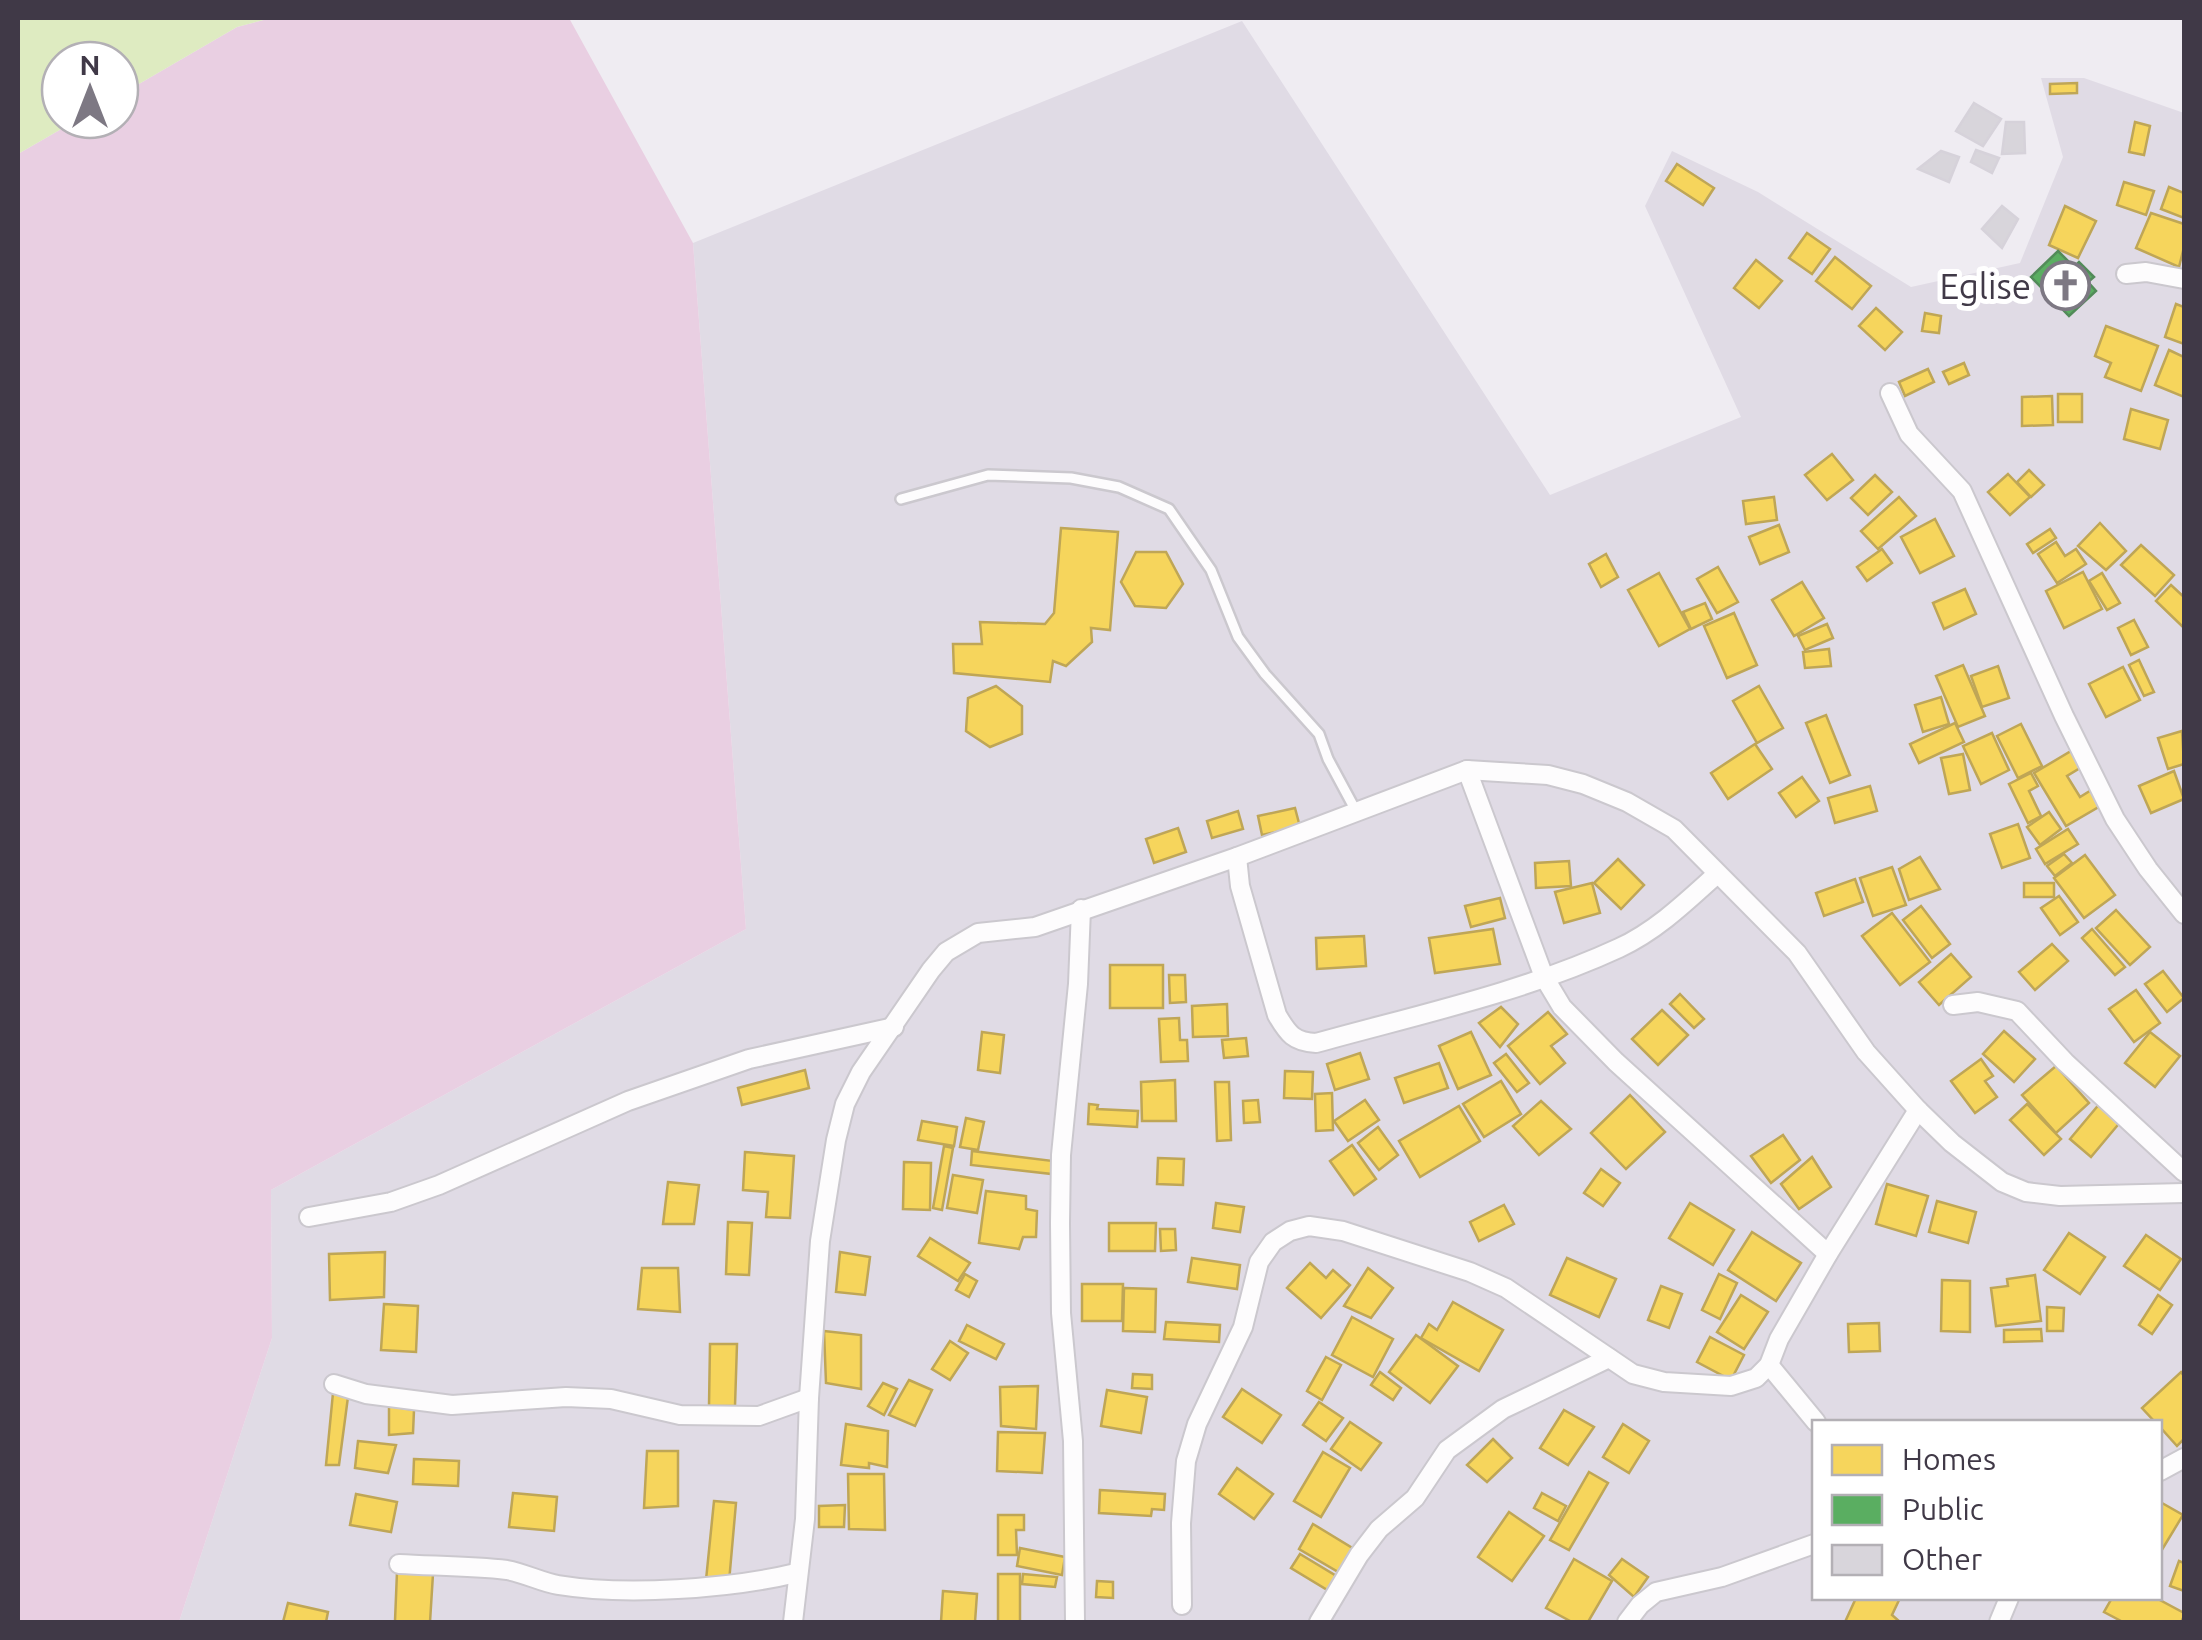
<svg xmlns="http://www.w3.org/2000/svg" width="2202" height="1640" font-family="Ubuntu,sans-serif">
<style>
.residential{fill:#e0dbe5;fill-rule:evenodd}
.green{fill:#e9cfe2}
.water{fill:#deebc1}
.homes{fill:#f6d55c;stroke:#bfa656;stroke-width:2.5}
.public{fill:#5aae61;stroke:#528b59;stroke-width:2.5}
.building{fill:#d8d5db;stroke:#d6d2da;stroke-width:2.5}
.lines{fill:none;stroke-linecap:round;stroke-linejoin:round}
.lane-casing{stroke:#cbc8ce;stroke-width:14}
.street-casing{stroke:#cbc8ce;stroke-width:22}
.lane{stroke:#fdfcfd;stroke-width:9}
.street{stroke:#fdfcfd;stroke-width:18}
.labels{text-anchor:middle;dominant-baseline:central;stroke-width:10;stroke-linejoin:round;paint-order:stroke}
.poi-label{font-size:35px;fill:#403947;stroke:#fff;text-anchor:end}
</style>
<rect width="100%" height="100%" fill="#efecf2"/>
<path class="residential" d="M1242,21L1550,495L1741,417L1645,206L1672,151L1758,192L1911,287L2020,263L2063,157L2041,78H2084L2184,113V1622H179L272,1338L271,1190L746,929L693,243ZM1814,1422H2160V1598H1814Z"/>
<polygon class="green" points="271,18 569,18 693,243 746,929 271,1190 272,1338 179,1622 18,1622 18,154 77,120 120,120 120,95 237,27"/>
<polygon class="water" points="18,18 271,18 237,27 120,95 120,60 60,60 60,120 77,120 18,154"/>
<g class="homes">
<polygon points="2077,83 2077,93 2050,94 2050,84"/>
<polygon points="2135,122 2150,126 2144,155 2129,152"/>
<polygon points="1677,164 1714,188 1703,205 1666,181"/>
<polygon points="2124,182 2154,191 2146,215 2117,205"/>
<polygon points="2169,187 2184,193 2184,218 2161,209"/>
<polygon points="2065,206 2096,221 2078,258 2049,245"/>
<polygon points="2151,213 2184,224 2184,247 2179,267 2136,248"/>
<polygon points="1807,233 1830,249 1812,274 1789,258"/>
<polygon points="1835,257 1871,286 1852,309 1816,281"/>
<polygon points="1756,260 1782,281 1759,308 1734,288"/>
<polygon points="2176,304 2184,307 2184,344 2165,337"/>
<polygon points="1876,308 1902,332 1885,350 1859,326"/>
<polygon points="1925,313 1941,316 1939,333 1922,331"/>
<polygon points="2106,326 2158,346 2141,391 2105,377 2111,363 2095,356"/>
<polygon points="2169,350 2184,357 2184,397 2155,385"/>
<polygon points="1964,363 1969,375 1949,384 1943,372"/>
<polygon points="1928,369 1934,382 1905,396 1899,382"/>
<rect x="2058" y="394" width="24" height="28"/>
<polygon points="2052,396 2053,425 2022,426 2022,397"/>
<polygon points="2131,409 2168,420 2160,449 2124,439"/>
<polygon points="1832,454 1853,480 1827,500 1805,475"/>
<polygon points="2029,470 2044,485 2031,497 2017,482"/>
<polygon points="2008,474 2030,497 2010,515 1988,492"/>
<polygon points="1875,475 1892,492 1868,515 1851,498"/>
<polygon points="1774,497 1777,520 1746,524 1743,501"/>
<polygon points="1899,497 1916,516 1878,549 1861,531"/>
<polygon points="1935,519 1954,556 1920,573 1901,537"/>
<polygon points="2100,523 2126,551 2106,570 2078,546"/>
<polygon points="1779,525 1789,552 1760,564 1749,537"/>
<polygon points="1061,528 1118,532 1110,630 1091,628 1092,642 1066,666 1053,661 1050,682 954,673 953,644 982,644 980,622 1045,624 1054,613"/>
<polygon points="2050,529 2056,538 2033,553 2027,544"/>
<polygon points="2056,542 2065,556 2076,549 2086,564 2057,583 2038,554"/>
<polygon points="2141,545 2174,575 2155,596 2121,565"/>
<polygon points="1882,549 1892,563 1867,581 1857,567"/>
<polygon points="1136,552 1166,552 1183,584 1166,608 1135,606 1121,582"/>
<polygon points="1606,554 1618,577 1601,587 1589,564"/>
<polygon points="1718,567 1738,602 1717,613 1697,579"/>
<polygon points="2083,572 2102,609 2064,628 2046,591"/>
<polygon points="1659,573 1690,629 1659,646 1628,590"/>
<polygon points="2102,573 2120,603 2107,610 2089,581"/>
<polygon points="1802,582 1824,618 1794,636 1772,600"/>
<polygon points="2171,585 2184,597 2184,628 2156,601"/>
<polygon points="1965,589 1976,614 1944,629 1933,603"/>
<polygon points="1705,603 1712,619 1691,629 1683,612"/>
<polygon points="1734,613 1757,665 1727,678 1704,626"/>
<polygon points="2134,620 2148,647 2131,655 2118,628"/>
<polygon points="1827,624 1833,638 1805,650 1798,636"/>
<polygon points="1829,649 1831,666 1805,668 1803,652"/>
<polygon points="2139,660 2154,692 2144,696 2129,665"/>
<polygon points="1963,665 1985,716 1958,727 1936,676"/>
<polygon points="1998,666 2009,698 1982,707 1971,676"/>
<polygon points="2123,667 2140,700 2106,717 2089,684"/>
<polygon points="996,686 1022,706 1022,734 990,747 966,731 968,698"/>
<polygon points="1759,686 1783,728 1757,743 1733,701"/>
<polygon points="1941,697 1949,724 1923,732 1915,705"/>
<polygon points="1826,715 1850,775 1830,783 1806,723"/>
<polygon points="1955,723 1964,742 1919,763 1910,744"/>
<polygon points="2021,724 2042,766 2018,778 1997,736"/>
<polygon points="2182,731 2184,764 2168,769 2158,738"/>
<polygon points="1992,733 2009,770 1981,784 1963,746"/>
<polygon points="1755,744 1772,769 1728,799 1711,773"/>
<polygon points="2071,751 2080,768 2067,776 2080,797 2093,789 2102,805 2066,826 2034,773"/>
<polygon points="1963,754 1970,790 1949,794 1941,758"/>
<polygon points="2174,771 2184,799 2151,813 2139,786"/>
<polygon points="2031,773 2038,786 2029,791 2041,816 2028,823 2009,784"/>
<polygon points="1802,777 1819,801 1796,817 1779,793"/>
<polygon points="1870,786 1877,811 1835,823 1828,798"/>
<polygon points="1295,808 1300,827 1262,835 1258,816"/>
<polygon points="1238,811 1243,829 1212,838 1207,821"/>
<polygon points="2049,812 2061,829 2040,845 2027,827"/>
<polygon points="2018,824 2030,858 2002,868 1990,834"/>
<polygon points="1178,828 1186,852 1154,863 1146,839"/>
<polygon points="2068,829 2078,844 2045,864 2036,849"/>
<polygon points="2064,854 2072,863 2055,876 2047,866"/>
<polygon points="2085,855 2115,895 2084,918 2054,878"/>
<polygon points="1920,857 1940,889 1909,900 1899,869"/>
<polygon points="1618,859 1644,885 1621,909 1594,883"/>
<polygon points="1569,861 1571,886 1536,888 1535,863"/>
<polygon points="1892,867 1906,905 1873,916 1860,878"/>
<polygon points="1855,879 1863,902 1824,916 1816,893"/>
<polygon points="1592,883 1600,913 1564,923 1555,892"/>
<rect x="2024" y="883" width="30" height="14"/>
<polygon points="2059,896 2078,922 2060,935 2041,908"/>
<polygon points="1500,898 1505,918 1471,927 1465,906"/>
<polygon points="1921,906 1950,944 1932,958 1903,920"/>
<polygon points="2116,910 2150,947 2130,965 2096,928"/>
<polygon points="1892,913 1930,962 1900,985 1862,936"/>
<polygon points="1493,929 1500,964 1435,973 1429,938"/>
<polygon points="2092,929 2125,967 2115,975 2082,938"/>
<polygon points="1364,936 1366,966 1317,969 1316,938"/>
<polygon points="2052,944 2068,961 2035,990 2019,972"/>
<polygon points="1951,954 1971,977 1939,1005 1919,982"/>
<rect x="1110" y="965" width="53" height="43"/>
<polygon points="2163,971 2184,998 2167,1012 2145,984"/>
<polygon points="1169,975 1185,975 1186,1002 1170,1003"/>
<polygon points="2136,990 2160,1023 2134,1042 2109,1009"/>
<polygon points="1680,994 1704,1019 1694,1028 1670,1004"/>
<polygon points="1227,1004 1228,1036 1193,1037 1192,1006"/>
<polygon points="1501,1007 1518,1024 1500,1047 1479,1023"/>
<polygon points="1662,1010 1688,1035 1658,1065 1632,1039"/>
<polygon points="1548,1012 1567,1034 1551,1046 1565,1063 1540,1084 1508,1046"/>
<polygon points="1179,1018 1180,1040 1187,1040 1188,1061 1161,1062 1159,1019"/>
<polygon points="2004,1031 2035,1059 2014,1082 1983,1054"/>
<polygon points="982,1032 1004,1035 1000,1073 978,1070"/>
<polygon points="1471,1032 1491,1075 1458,1089 1439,1046"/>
<polygon points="2150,1032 2180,1056 2155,1087 2125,1063"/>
<polygon points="1246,1038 1248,1056 1224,1058 1222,1040"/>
<polygon points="1360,1053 1369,1079 1335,1090 1327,1064"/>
<polygon points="1506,1054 1529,1083 1517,1092 1494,1063"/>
<polygon points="1981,1059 1993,1076 1985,1081 1997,1097 1975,1113 1951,1081"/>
<polygon points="1439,1063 1448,1088 1404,1103 1395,1078"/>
<polygon points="2056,1066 2089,1103 2056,1133 2022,1095"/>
<polygon points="805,1070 809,1088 742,1105 738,1088"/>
<polygon points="1285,1071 1313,1072 1312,1099 1284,1098"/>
<polygon points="1175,1080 1176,1121 1142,1121 1141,1082"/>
<polygon points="1501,1081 1521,1114 1484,1137 1463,1104"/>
<polygon points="1215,1082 1229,1082 1231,1140 1217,1141"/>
<polygon points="1332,1093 1333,1130 1316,1131 1315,1094"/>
<polygon points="1630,1095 1665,1132 1626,1169 1591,1133"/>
<polygon points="1258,1100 1260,1122 1244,1123 1243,1101"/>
<polygon points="1365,1100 1379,1120 1348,1141 1334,1121"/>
<polygon points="1541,1101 1571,1129 1539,1155 1513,1126"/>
<polygon points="2101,1102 2122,1120 2091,1157 2070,1139"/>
<polygon points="1089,1104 1098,1105 1097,1109 1138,1111 1137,1127 1088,1124"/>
<polygon points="2027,1104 2061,1139 2044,1155 2010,1120"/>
<polygon points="1459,1106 1480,1141 1420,1177 1399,1141"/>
<polygon points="966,1118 984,1122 978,1150 960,1147"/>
<polygon points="922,1121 957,1127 954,1146 918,1140"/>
<polygon points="1378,1127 1398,1155 1379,1170 1358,1143"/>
<polygon points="1783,1135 1800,1160 1771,1183 1751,1156"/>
<polygon points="1352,1145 1376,1179 1354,1195 1330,1161"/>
<polygon points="944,1146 953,1148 942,1210 933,1208"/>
<polygon points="972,1151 1053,1161 1052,1174 971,1165"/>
<polygon points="745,1152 794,1156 790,1218 766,1217 768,1192 743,1190"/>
<polygon points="1812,1157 1831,1187 1799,1209 1781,1184"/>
<polygon points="1158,1158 1184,1159 1183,1185 1157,1184"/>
<polygon points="904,1162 931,1163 930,1210 903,1209"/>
<polygon points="1601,1169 1620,1183 1603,1206 1584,1193"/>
<polygon points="953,1175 983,1180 977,1213 947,1208"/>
<polygon points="668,1182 699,1185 694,1224 663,1224"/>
<polygon points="1887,1184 1928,1196 1916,1236 1876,1224"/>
<polygon points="986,1191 1026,1196 1026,1209 1037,1211 1036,1237 1023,1237 1019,1249 979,1243"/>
<polygon points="1937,1201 1976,1212 1968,1243 1929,1232"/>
<polygon points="1216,1203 1244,1207 1240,1232 1213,1228"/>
<polygon points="1690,1203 1734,1230 1713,1265 1669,1238"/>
<polygon points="1504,1205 1514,1224 1479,1241 1470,1222"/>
<polygon points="728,1222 752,1223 749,1275 726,1274"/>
<polygon points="1109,1223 1156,1223 1155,1251 1109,1251"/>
<polygon points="1160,1229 1175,1229 1176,1250 1161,1251"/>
<polygon points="1752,1232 1801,1263 1776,1301 1728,1270"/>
<polygon points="2069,1233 2105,1257 2080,1294 2044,1270"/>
<polygon points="2146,1235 2181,1259 2160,1290 2124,1266"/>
<polygon points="930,1238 970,1263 958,1281 918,1256"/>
<polygon points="385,1252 384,1297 330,1300 329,1254"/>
<polygon points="840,1252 870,1257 865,1295 836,1292"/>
<polygon points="1192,1258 1240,1265 1237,1289 1188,1282"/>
<polygon points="1567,1258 1616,1279 1599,1317 1550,1295"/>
<polygon points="1310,1263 1326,1278 1333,1270 1350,1285 1321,1318 1287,1288"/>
<polygon points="642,1268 678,1268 680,1312 638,1309"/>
<polygon points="1368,1268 1393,1288 1371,1318 1344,1306"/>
<polygon points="965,1274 977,1281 969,1297 956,1290"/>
<polygon points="1719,1274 1737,1283 1720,1319 1702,1310"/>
<polygon points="2035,1275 2041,1321 1996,1326 1991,1288 2008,1286 2007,1279"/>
<polygon points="1942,1280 1970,1281 1970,1332 1941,1331"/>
<polygon points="1082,1284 1123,1284 1122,1321 1082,1321"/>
<polygon points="1661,1286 1682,1294 1669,1328 1648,1320"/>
<polygon points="1124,1288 1156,1289 1155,1332 1123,1331"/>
<polygon points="1741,1295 1768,1312 1744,1349 1717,1332"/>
<polygon points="2158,1295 2172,1305 2152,1334 2139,1325"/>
<polygon points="1453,1302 1503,1330 1479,1371 1421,1338 1429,1324 1437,1330"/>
<polygon points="384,1304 418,1306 416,1352 381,1350"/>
<polygon points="2047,1307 2064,1308 2063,1331 2047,1331"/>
<polygon points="1352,1317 1393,1339 1373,1377 1332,1355"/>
<polygon points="1166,1322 1220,1325 1219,1342 1164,1339"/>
<polygon points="1879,1323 1880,1351 1849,1352 1848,1324"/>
<polygon points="967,1325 1004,1344 996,1359 959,1341"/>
<polygon points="2041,1329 2042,1341 2004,1342 2004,1330"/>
<polygon points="824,1331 861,1335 861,1389 826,1383"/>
<polygon points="1416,1335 1458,1366 1430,1403 1389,1372"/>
<polygon points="1710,1337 1744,1355 1731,1380 1697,1362"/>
<polygon points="950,1341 968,1353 950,1380 932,1369"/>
<polygon points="710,1344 737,1344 735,1406 709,1406"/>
<polygon points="1326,1357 1341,1365 1322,1400 1307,1391"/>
<polygon points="1380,1372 1401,1388 1393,1400 1371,1385"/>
<polygon points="2181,1372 2184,1376 2184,1439 2177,1446 2160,1427 2160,1422 2155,1422 2142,1408"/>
<polygon points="1133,1374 1152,1375 1152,1389 1132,1388"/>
<polygon points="909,1380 932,1390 915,1426 889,1415"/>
<polygon points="883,1383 897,1389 884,1415 868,1406"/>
<polygon points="1038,1386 1036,1429 1001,1426 1000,1387"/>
<polygon points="1242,1389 1281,1415 1262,1443 1223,1417"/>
<polygon points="1107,1390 1147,1397 1141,1433 1101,1426"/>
<polygon points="333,1393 348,1397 339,1465 326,1465"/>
<polygon points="1319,1402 1343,1418 1326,1441 1303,1425"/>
<polygon points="389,1406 414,1410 413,1433 389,1435"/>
<polygon points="1564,1410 1594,1427 1568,1465 1540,1448"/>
<polygon points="1350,1422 1381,1443 1361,1470 1331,1449"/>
<polygon points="846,1424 888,1431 887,1467 869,1463 869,1468 841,1465"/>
<polygon points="1623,1424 1649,1441 1629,1473 1603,1457"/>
<polygon points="998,1432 1045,1433 1042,1473 997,1471"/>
<polygon points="1493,1439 1512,1458 1487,1482 1467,1465"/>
<polygon points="358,1441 396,1445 388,1473 355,1468"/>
<polygon points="647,1451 678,1451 678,1506 644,1508"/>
<polygon points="1323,1452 1350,1468 1321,1517 1294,1501"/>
<polygon points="414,1459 459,1461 458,1486 413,1484"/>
<polygon points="1237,1468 1273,1494 1254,1519 1219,1494"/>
<polygon points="1589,1472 1608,1483 1569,1550 1550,1540"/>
<polygon points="848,1474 884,1474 885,1530 849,1529"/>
<polygon points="1100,1490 1165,1494 1164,1510 1152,1509 1151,1516 1099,1513"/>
<polygon points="513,1493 557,1497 554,1531 509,1527"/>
<polygon points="1542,1493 1566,1506 1558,1521 1534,1508"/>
<polygon points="356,1494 397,1502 391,1532 350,1525"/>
<polygon points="714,1501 736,1503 729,1582 706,1580"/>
<polygon points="2162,1503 2183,1515 2160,1553 2160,1508"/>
<polygon points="845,1505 844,1527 819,1527 819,1506"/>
<polygon points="1509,1512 1544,1536 1512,1581 1478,1557"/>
<polygon points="998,1515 1024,1515 1024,1530 1016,1530 1017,1555 998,1555"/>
<polygon points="1313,1524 1354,1549 1340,1573 1299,1549"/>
<polygon points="1020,1548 1065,1557 1062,1575 1017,1566"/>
<polygon points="1300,1554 1338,1577 1329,1591 1291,1568"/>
<polygon points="1574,1559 1612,1581 1588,1622 1572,1622 1546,1608"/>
<polygon points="1622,1559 1648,1577 1634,1597 1609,1575"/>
<polygon points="2179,1561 2184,1563 2184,1591 2170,1586"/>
<polygon points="397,1572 433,1574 430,1622 395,1621"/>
<rect x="998" y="1574" width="22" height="48"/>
<polygon points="1023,1574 1057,1577 1055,1587 1022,1584"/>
<polygon points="1097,1581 1113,1582 1113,1598 1096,1597"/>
<polygon points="943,1591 977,1594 975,1622 941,1622"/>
<polygon points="1856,1598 1900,1598 1892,1615 1900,1622 1845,1622"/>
<polygon points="2112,1598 2156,1598 2184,1613 2184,1616 2181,1622 2123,1622 2104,1612"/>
<polygon points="288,1603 328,1612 326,1622 283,1622"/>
</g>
<polygon class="public" points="2058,251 2074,267 2079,262 2094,277 2088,282 2096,291 2069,316 2031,277"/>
<g class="building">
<polygon points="1974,103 2001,119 1983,146 1956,131"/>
<polygon points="2006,122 2024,122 2025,153 2002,154"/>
<polygon points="1976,150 1999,158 1992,173 1971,162"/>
<polygon points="1941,151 1959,157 1949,182 1918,169"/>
<polygon points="2002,206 2018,219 2002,248 1982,229"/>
</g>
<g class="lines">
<defs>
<polyline id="lane" points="901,499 988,475 1071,478 1119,487 1169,509 1211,570 1238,637 1265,674 1319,734 1328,759 1356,811"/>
<g id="street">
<polyline points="2126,274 2146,272 2184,279"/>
<polyline points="1890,393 1909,434 1962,491 2064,716 2115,819 2148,869 2184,914"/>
<polyline points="1467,770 1544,977 1562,1007 1616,1062 1828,1254"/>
<path d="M1237,857L1240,886L1277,1015C1288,1034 1294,1042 1316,1043C1417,1015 1524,992 1619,948C1656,931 1686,902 1717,874"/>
<polyline points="1953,1005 1978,1002 2017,1011 2065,1062 2184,1172"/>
<polyline points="309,1217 391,1202 439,1185 628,1101 749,1059 894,1027"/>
<polyline points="1769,1365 1816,1422"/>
<polyline points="334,1384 366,1394 452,1405 566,1397 611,1399 680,1415 759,1416 809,1398"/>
<polyline points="2160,1471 2184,1458"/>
<path d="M399,1564C434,1566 471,1566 507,1570C524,1573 541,1582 558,1585C625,1596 730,1589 796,1573"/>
<polyline points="1182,1605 1181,1523 1186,1461 1197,1424 1243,1327 1259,1262 1273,1242 1290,1231 1309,1226 1343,1231 1470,1272 1506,1288 1633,1374 1664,1382 1731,1386 1756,1378 1769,1365 1779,1339 1828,1254 1918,1110"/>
<polyline points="793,1622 805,1519 809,1398 820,1241 836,1140 845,1104 861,1072 931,970 946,952 978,933 1035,927 1237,857 1467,770 1548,775 1583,784 1627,802 1674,829 1797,953 1866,1052 1918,1110 1952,1143 2002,1182 2026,1192 2060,1196 2184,1193"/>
<polyline points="1075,1622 1073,1441 1061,1313 1060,1223 1061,1155 1078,984 1081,909"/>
<polyline points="1319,1622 1359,1555 1379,1529 1415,1498 1447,1450 1503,1409 1609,1358"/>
<polyline points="1627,1622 1640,1605 1656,1592 1722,1577 1814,1544"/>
<polyline points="1999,1622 2009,1598"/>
</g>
</defs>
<use href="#lane" class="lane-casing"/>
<use href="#street" class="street-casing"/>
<use href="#lane" class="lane"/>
<use href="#street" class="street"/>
</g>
<defs>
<symbol id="church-ring" viewBox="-11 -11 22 22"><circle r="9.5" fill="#fff" stroke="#7d7883" stroke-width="1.5"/><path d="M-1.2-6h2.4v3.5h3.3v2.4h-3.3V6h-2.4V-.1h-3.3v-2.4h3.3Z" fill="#7d7883"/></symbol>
</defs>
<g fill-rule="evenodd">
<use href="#church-ring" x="2038" y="258" width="55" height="55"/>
</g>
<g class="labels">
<g class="poi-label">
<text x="2031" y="286">Eglise</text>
</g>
</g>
<rect width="2202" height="1640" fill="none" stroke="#403947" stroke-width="40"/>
<rect x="1812" y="1420" width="350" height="180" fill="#ffffff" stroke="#b3b0b5" stroke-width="2.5"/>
<rect x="1832" y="1445" width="50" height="30" fill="#f6d55c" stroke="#b3b0b5" stroke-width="2.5"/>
<text x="1902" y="1470" font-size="30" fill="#403947">Homes</text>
<rect x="1832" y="1495" width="50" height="30" fill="#5aae61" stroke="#b3b0b5" stroke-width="2.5"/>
<text x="1902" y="1520" font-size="30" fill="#403947">Public</text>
<rect x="1832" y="1545" width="50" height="30" fill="#d8d5db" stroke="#b3b0b5" stroke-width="2.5"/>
<text x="1902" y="1570" font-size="30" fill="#403947">Other</text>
<g transform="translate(90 90)"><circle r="48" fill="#ffffff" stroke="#b3b0b5" stroke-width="2.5"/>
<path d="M0-8L18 38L0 25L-18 38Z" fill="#7d7883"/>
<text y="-15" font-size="28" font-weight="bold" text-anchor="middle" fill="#403947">N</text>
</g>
</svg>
